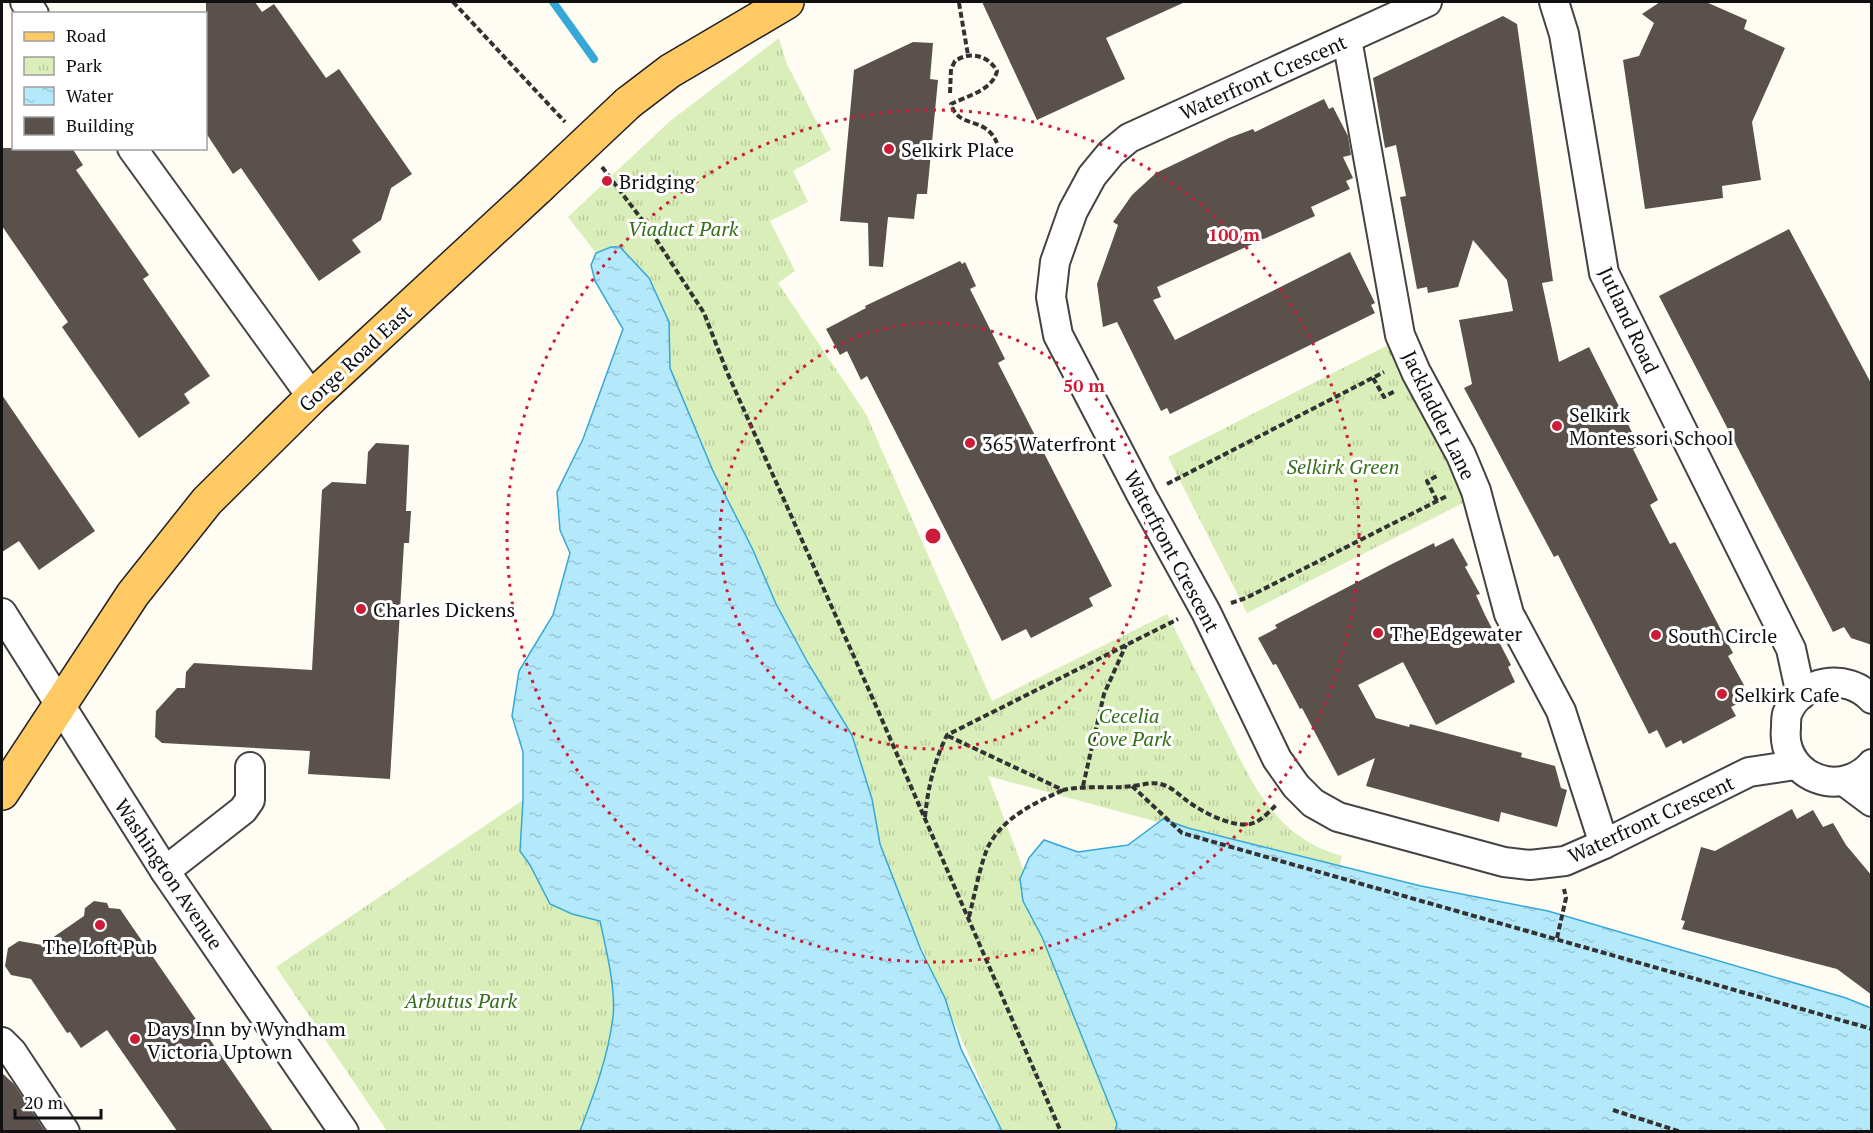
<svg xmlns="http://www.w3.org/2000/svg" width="1873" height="1133" font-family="'PT Serif',serif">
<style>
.park{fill:url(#park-tufts)}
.water{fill:url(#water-ripples);stroke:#35a8d8;stroke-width:1.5}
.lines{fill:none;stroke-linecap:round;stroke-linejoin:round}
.stream{stroke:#35a8d8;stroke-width:8}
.building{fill:#5a504c}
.minor-casing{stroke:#434343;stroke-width:32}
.major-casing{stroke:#212121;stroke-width:36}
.path{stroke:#323232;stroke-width:4;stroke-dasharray:6 3;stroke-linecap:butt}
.minor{stroke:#fff;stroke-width:28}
.major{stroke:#ffc964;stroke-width:33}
.major-bridge-casing{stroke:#212121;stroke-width:36;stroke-linecap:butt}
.major-bridge{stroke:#ffc964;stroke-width:33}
.ring{fill:none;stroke:#cd1c37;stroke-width:3;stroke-dasharray:3 6}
.poi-dot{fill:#cd1c37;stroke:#fff;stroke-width:2}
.labels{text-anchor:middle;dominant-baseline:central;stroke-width:6;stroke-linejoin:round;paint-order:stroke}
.street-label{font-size:20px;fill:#101010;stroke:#fff}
.poi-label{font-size:20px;fill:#101010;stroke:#fff;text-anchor:start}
.park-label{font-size:20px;font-style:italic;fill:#356f1a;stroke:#fff}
.centre{fill:#cd1c37;stroke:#fff;stroke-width:3}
.ring-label{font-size:18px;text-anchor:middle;font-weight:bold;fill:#cd1c37;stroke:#fff;stroke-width:6;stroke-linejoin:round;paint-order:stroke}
</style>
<defs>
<pattern id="park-tufts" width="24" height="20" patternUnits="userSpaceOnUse" patternTransform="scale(1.5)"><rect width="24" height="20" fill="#daeeb9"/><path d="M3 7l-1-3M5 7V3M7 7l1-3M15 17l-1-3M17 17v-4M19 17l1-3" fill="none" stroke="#bacb9e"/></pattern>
<pattern id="water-ripples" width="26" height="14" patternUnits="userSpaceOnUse" patternTransform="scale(1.5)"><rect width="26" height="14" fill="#b4e8fb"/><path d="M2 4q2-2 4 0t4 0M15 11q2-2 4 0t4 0" fill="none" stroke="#9ac6d6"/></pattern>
</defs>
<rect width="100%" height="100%" fill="#fffcf4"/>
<g class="park">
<path d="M779,38L786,62L831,150L793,171L808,202L770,221L795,271L778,283L866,414L992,701L1167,614C1185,649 1203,685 1221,721C1251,780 1272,836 1342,856L1338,871L988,776L1025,874L1140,1131H1002L727,506L596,253L568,217L670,121Z"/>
<polygon points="1390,344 1462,489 1465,502 1247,613 1168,457"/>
<path d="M523,800L520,851L530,865L550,904L572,914L600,921C606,949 616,988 613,1017C608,1057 594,1094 580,1131H387L276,967Z"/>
</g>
<g class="water">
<path d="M611,247H620L649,278L669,322L670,368L713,471L753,550L776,604L808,663L852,735L872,799L880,844L921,950L945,998L961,1049L1002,1131H580C594,1094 608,1057 613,1017C616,988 606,949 600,921L572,914L550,904L530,865L520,851L523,800V752L512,716L519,671L553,615L570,553L560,530L557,492L583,439L623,329L595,281L591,265L596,253Z"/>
<polygon points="1163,819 1188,828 1421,886 1548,911 1846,998 1871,1008 1871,1131 1115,1131 1117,1124 1042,937 1023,901 1020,879 1029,858 1044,840 1078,852 1128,845"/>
</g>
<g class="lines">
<polyline class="stream" points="553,2 594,59"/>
</g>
<g class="building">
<polygon points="206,2 255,2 262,12 274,4 326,78 339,69 412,174 391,188 381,220 352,240 361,252 319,281 241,168 233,174 206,133"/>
<polygon points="982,2 1185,2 1106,38 1125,79 1037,120"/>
<polygon points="1660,2 1706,2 1747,20 1744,29 1785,48 1752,122 1761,180 1722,186 1723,198 1645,209 1623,60 1639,56 1654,23 1642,14"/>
<polygon points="1503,16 1517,24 1553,281 1542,283 1559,362 1589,347 1639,446 1633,449 1658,500 1650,505 1670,544 1675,542 1696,582 1733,653 1728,656 1745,687 1736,692 1741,702 1731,707 1736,716 1683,744 1681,740 1666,748 1657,730 1649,734 1558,555 1554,557 1464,388 1472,384 1459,320 1513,311 1507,280 1473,240 1458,287 1428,293 1427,287 1417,289 1400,197 1406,196 1396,145 1385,148 1373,78"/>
<polygon points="913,42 933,43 930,79 938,80 927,194 917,194 914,219 888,217 883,267 869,266 868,223 840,221 854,70"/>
<polygon points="1324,99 1329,109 1333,107 1348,136 1351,155 1343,157 1353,178 1346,181 1350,189 1311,207 1315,216 1157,287 1161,297 1153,300 1175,340 1350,252 1375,303 1371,305 1375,313 1170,414 1167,408 1161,411 1117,322 1103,327 1097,284 1118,225 1113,222 1132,195 1156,173 1229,138 1253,129 1255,132"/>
<polygon points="2,148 72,148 83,165 76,170 149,275 143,279 210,376 184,394 190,403 139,438 62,327 68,322 2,226"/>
<polygon points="1789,229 1872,385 1872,645 1851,638 1844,627 1833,632 1659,296"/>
<polygon points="960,261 962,264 965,262 976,286 970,289 1005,359 998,363 1112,586 1089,598 1093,606 1031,638 1026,629 1002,641 867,376 861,380 847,351 840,355 826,329 866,308 865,306"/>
<polygon points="2,395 95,531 39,570 19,541 2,552"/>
<polygon points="376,443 409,445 406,511 411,511 409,543 404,543 390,779 308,774 310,751 162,743 155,737 156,711 177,688 185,688 186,672 194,663 312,670 322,490 332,482 366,484 368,452"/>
<polygon points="1453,538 1468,565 1465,567 1480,594 1476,595 1485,615 1511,665 1508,667 1515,682 1436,725 1403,662 1358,685 1376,718 1409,727 1410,724 1438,731 1522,753 1521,757 1555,766 1561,788 1567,790 1557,827 1501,812 1499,822 1366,786 1375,758 1338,776 1302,708 1300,709 1276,664 1273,665 1258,638 1277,628 1275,625 1390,565 1434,543 1435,547"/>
<polygon points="1792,809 1797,819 1813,810 1823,827 1833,823 1846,845 1872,876 1872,995 1837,969 1682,929 1685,921 1681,920 1701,847 1715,851"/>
<polygon points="94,901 107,903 109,908 120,909 273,1131 177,1131 107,1030 81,1048 70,1032 67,1033 31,979 11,975 5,966 8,948 19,941 42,945 84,916 85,908"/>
<polygon points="2,1073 14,1084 45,1131 2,1131"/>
</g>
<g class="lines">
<defs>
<g id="minor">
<polyline points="25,2 34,14"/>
<polyline points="1427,2 1129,138 1111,153 1092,176 1073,211 1055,262 1051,297 1058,335 1142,496 1206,612 1277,759 1296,786 1313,803 1338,817 1504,862 1530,865 1565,861 1604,844 1749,772 1796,765"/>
<polyline points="1554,2 1564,34 1604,273 1791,649 1801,695"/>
<polyline points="1347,39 1400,335 1416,372 1461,455 1476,491 1509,614 1561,711 1604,844"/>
<polyline points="132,148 312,397"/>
<polyline points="2,613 165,871 344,1132"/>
<path d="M1872,699C1847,672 1801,679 1787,714C1786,718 1786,724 1786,728C1783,754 1800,776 1826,781C1843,784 1861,777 1872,764"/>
<polyline points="1844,781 1872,802"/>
<polyline points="165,871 243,810 250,800 250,767"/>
<polyline points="2,1042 12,1052 65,1132"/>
</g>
<g id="major">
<polyline points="628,103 670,71 787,2"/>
<polyline points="2,793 133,594 207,501 312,397 539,187"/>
</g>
</defs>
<use href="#minor" class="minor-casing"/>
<use href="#major" class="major-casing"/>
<g class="path">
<polyline points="453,2 565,122"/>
<polyline points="959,3 968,55"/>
<path d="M950,93L951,69L955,61C970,51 988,55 997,71C993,90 967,96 951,104C959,130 985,115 997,143"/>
<polyline points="602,167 652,233 704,313 727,372 876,706 1061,1132"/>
<polyline points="1373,378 1384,397 1395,391"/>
<polyline points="1167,484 1384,372"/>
<polyline points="1437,501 1427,481 1439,475"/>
<polyline points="1231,603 1246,598 1447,496"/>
<path d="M948,736L1063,790C1087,785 1108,789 1132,786C1143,785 1153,781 1164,785C1173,788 1179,795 1186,800C1202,812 1230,827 1250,824C1260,822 1269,812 1276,805"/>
<polyline points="1083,786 1104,694 1126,645"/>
<polyline points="1132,786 1182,833 1872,1029"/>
<path d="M925,817C928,787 934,762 947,735L1178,619"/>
<path d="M969,917C974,898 981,860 989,845C1005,816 1035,803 1063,790"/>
<polyline points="1557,938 1566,898 1564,889"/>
<polyline points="1613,1110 1681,1132"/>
</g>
<use href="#minor" class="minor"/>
<use href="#major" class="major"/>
<defs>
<polyline id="major-bridge" points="539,187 628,103"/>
</defs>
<use href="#major-bridge" class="major-bridge-casing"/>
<use href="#major-bridge" class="major-bridge"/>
</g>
<g class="ring">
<circle cx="933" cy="536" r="213"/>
<circle cx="933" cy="536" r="426"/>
</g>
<g class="poi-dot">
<circle cx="889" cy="149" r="6"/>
<circle cx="607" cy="181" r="6"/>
<circle cx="1557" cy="426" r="6"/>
<circle cx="970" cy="443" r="6"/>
<circle cx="361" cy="609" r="6"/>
<circle cx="1378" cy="633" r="6"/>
<circle cx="1656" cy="635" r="6"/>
<circle cx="1722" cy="694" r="6"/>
<circle cx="100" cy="925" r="6"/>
<circle cx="135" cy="1039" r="6"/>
</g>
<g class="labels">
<g class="street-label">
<text transform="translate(1263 77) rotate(-24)">Waterfront Crescent</text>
<text transform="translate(1629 320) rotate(65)">Jutland Road</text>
<text transform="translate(355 358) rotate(-43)">Gorge Road East</text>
<text transform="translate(1439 415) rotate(64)">Jackladder Lane</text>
<text transform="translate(1172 551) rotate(62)">Waterfront Crescent</text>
<text transform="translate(1651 819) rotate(-25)">Waterfront Crescent</text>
<text transform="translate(169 874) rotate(56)">Washington Avenue</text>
</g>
<g class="poi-label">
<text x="901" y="149">Selkirk Place</text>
<text x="619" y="181">Bridging</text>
<text x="1569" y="414">Selkirk<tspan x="1569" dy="23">Montessori School</tspan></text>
<text x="982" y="443">365 Waterfront</text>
<text x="373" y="609">Charles Dickens</text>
<text x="1390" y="633">The Edgewater</text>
<text x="1668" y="635">South Circle</text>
<text x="1734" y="694">Selkirk Cafe</text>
<text x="100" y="946" text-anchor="middle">The Loft Pub</text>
<text x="147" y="1028">Days Inn by Wyndham<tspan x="147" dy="23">Victoria Uptown</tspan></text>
</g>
<g class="park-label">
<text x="683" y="228">Viaduct Park</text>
<text x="1343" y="466">Selkirk Green</text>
<text x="1129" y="715">Cecelia<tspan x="1129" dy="23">Cove Park</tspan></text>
<text x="461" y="1000">Arbutus Park</text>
</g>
</g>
<circle cx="933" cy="536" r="9" class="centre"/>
<g class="ring-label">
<text x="1234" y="241">100 m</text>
<text x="1084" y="392">50 m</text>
</g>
<rect width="1873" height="1133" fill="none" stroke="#101010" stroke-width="6"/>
<rect x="12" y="12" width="195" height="138" fill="#ffffff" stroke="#9f9f9f" stroke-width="1.5"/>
<rect x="24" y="32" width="30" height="9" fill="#ffc964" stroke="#9f9f9f" stroke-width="1.5"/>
<text x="66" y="42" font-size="18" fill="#101010">Road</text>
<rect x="24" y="57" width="30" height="18" fill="url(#park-tufts)" stroke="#9f9f9f" stroke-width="1.5"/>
<text x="66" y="72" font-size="18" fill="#101010">Park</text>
<rect x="24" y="87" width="30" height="18" fill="url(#water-ripples)" stroke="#9f9f9f" stroke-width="1.5"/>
<text x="66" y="102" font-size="18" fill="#101010">Water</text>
<rect x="24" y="117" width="30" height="18" fill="#5a504c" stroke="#9f9f9f" stroke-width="1.5"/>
<text x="66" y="132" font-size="18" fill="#101010">Building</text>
<path d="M15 1109v9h86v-9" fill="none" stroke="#101010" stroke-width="3"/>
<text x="24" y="1109" font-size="18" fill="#101010" stroke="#ffffff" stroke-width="4.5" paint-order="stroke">20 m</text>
</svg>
